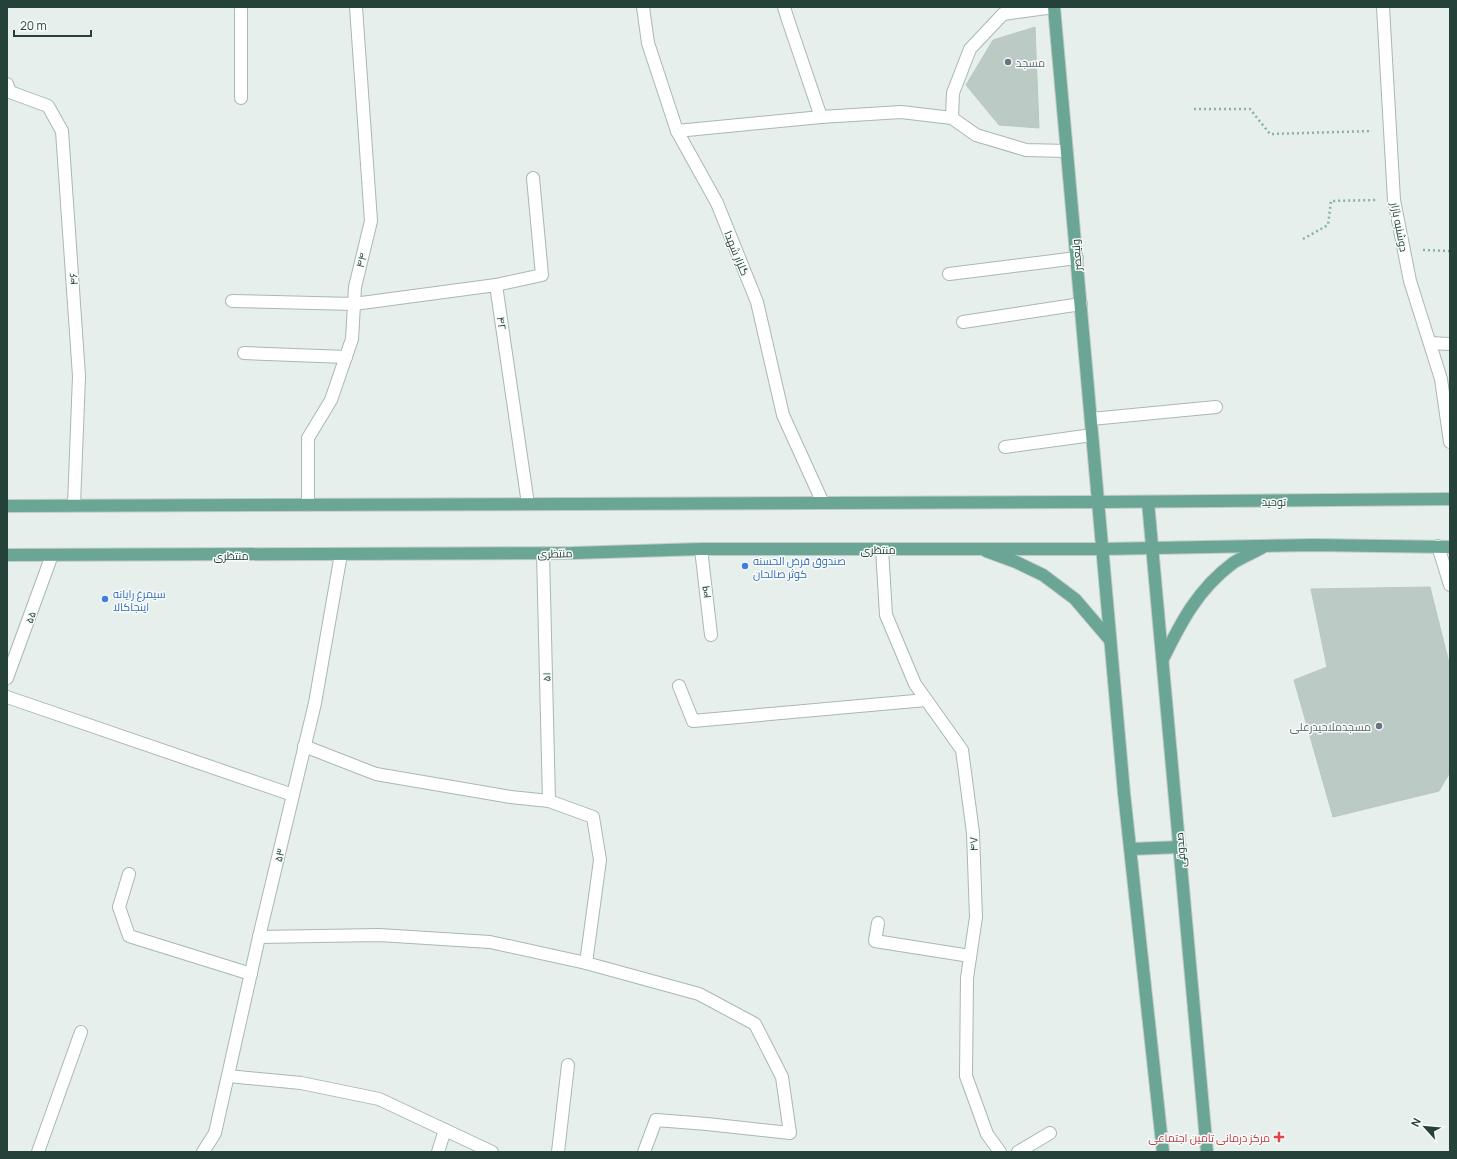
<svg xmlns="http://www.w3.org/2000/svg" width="1457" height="1159" font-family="Manrope,Cairo,sans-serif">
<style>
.building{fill:#bbcac4;stroke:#b8c9c2}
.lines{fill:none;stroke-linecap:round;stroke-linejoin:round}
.minor-casing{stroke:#a8b8b2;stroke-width:14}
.major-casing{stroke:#c2cac8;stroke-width:14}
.path{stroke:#86b3a5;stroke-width:2.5;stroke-dasharray:2 3;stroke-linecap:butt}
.minor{stroke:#fff;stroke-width:12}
.major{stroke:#6aa596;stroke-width:12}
.worship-dot{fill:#6b7280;stroke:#f7fbf9;stroke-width:1.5}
.shop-dot{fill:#3f7fe0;stroke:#f7fbf9;stroke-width:1.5}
.health-dot{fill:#e0444e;stroke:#f7fbf9;stroke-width:1.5}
.labels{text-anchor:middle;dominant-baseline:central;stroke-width:3;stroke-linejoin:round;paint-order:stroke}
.worship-label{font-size:11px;fill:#5b616d;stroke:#f7fbf9;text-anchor:start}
.street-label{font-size:11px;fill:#24423a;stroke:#f7fbf9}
.shop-label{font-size:11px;fill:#366cbe;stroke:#f7fbf9;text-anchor:start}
.health-label{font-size:11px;fill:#be3a42;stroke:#f7fbf9;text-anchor:end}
</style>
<rect width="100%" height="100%" fill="#e6efeb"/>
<g class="building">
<polygon points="1035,27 1039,128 999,125 966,85 993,40"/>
<polygon points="1430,587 1450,667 1450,772 1439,791 1333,817 1294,680 1327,667 1311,589"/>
</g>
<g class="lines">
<defs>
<g id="minor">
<polyline points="643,7 648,43 677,131 717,203 757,302 783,415 823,503"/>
<polyline points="784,7 787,17 821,117"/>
<polyline points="1383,7 1394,200 1410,281 1441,379 1450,442"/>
<polyline points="7,84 10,92 48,106 62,131 79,376 74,505"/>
<polyline points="241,98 241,7"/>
<polyline points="952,118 953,93 970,49 1003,14 1054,7"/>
<polyline points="677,131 821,117 901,112 952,118 976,135 1026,150 1067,151"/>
<polyline points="949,274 1077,258"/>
<polyline points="232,301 354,304 496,285"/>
<polyline points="963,322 1081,304"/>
<polyline points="1430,343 1450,344"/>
<polyline points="244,353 346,357"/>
<polyline points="1091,419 1216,407"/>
<polyline points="1005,447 1092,435"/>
<polyline points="528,504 496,285 542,275 533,178"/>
<polyline points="308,505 308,438 331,400 352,339 355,287 371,221 356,7"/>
<polyline points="1438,546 1450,585"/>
<polyline points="701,549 711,635"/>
<polyline points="882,549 886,615 915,684 962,750 973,833 976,917 967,978 966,1076 987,1134 1000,1152"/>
<polyline points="543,553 549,801"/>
<polyline points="7,678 52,555"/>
<polyline points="679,686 693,721 926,700"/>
<polyline points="7,697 293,795"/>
<polyline points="304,746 376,774 511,797 549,801 593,817 600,860 586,963"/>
<polyline points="129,874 119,907 129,936 251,974"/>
<polyline points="878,923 875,941 970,956"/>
<polyline points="259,937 379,935 490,942 586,963 699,994 755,1024 782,1077 790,1133 707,1124 656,1120 644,1152"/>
<polyline points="228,1076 301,1083 379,1099 492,1152"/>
<polyline points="38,1152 81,1032"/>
<polyline points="203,1152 215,1133 259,937 315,703 341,554"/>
<polyline points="438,1152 445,1130"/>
<polyline points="558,1152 568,1065"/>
<polyline points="1018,1152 1050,1133"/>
</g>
<g id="major">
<polyline points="1054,7 1124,793 1163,1152"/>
<polyline points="1148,502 1207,1152"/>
<polyline points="7,506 1098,502 1450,499"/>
<polyline points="986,551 1016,562 1043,575 1075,599 1110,640"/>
<polyline points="7,555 573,553 701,549 1102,549 1313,545 1450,547"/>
<path d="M1163,659C1181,622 1198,589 1233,563C1242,557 1253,553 1263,547"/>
<polyline points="1131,849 1180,847"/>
</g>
</defs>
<use href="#minor" class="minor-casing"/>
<use href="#major" class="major-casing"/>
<g class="path">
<polyline points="1194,109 1250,109 1270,134 1372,131"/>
<polyline points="1303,239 1328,225 1331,201 1376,200"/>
<polyline points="1423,250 1450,251"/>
</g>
<use href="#minor" class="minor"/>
<use href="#major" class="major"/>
</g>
<g class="worship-dot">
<circle cx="1008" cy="62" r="4"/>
<circle cx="1379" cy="726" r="4"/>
</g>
<g class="shop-dot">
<circle cx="745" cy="566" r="4"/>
<circle cx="105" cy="599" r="4"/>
</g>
<path class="health-dot" d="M1277 1131h4v4h4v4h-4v4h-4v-4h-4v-4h4z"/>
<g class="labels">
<g class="worship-label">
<text x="1016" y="62">مسجد</text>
<text x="1371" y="726" text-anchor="end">مسجدملاحیدرعلی</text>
</g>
<g class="street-label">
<text transform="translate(1400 227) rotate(79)">دوشنبه بازار</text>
<text transform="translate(737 253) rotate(68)">گلزار شهدا</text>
<text transform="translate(1076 255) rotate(-95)">ولیعصر</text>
<text transform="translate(361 260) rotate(-76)">۴۴</text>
<text transform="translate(73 279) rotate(-95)">۴۶</text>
<text transform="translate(502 323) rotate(82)">۴۲</text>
<text x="1274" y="501">توحید</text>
<text x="878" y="549">منتظری</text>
<text transform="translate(555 553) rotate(-1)">منتظری</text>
<text x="231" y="555">منتظری</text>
<text transform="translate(706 592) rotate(-97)">۴۹</text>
<text transform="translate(30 617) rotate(-70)">۵۵</text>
<text transform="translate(546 677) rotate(-91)">۵۱</text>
<text transform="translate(973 844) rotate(-92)">۴۷</text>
<text transform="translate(1180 850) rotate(-95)">صدوقی</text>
<text transform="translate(279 855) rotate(-77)">۵۳</text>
</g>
<g class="shop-label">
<text x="753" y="560">صندوق قرض الحسنه<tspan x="753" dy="13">کوثر صالحان</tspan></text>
<text x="113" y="593">سیمرغ رایانه<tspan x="113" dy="13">اینجاکالا</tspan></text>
</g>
<g class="health-label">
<text x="1270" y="1137">مرکز درمانی تامین اجتماعی</text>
</g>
</g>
<rect width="1457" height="1159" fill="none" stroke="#24423a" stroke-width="16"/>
<g transform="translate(1425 1127) rotate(297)" stroke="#f7fbf9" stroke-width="3" paint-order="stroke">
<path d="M0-3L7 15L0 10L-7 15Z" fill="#24423a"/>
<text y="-6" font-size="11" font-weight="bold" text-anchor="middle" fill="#24423a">N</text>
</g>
<path d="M14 30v6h77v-6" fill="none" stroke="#24423a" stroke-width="2"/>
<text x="20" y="30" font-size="12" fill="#24423a" stroke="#f7fbf9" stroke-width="3" paint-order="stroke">20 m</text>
</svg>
